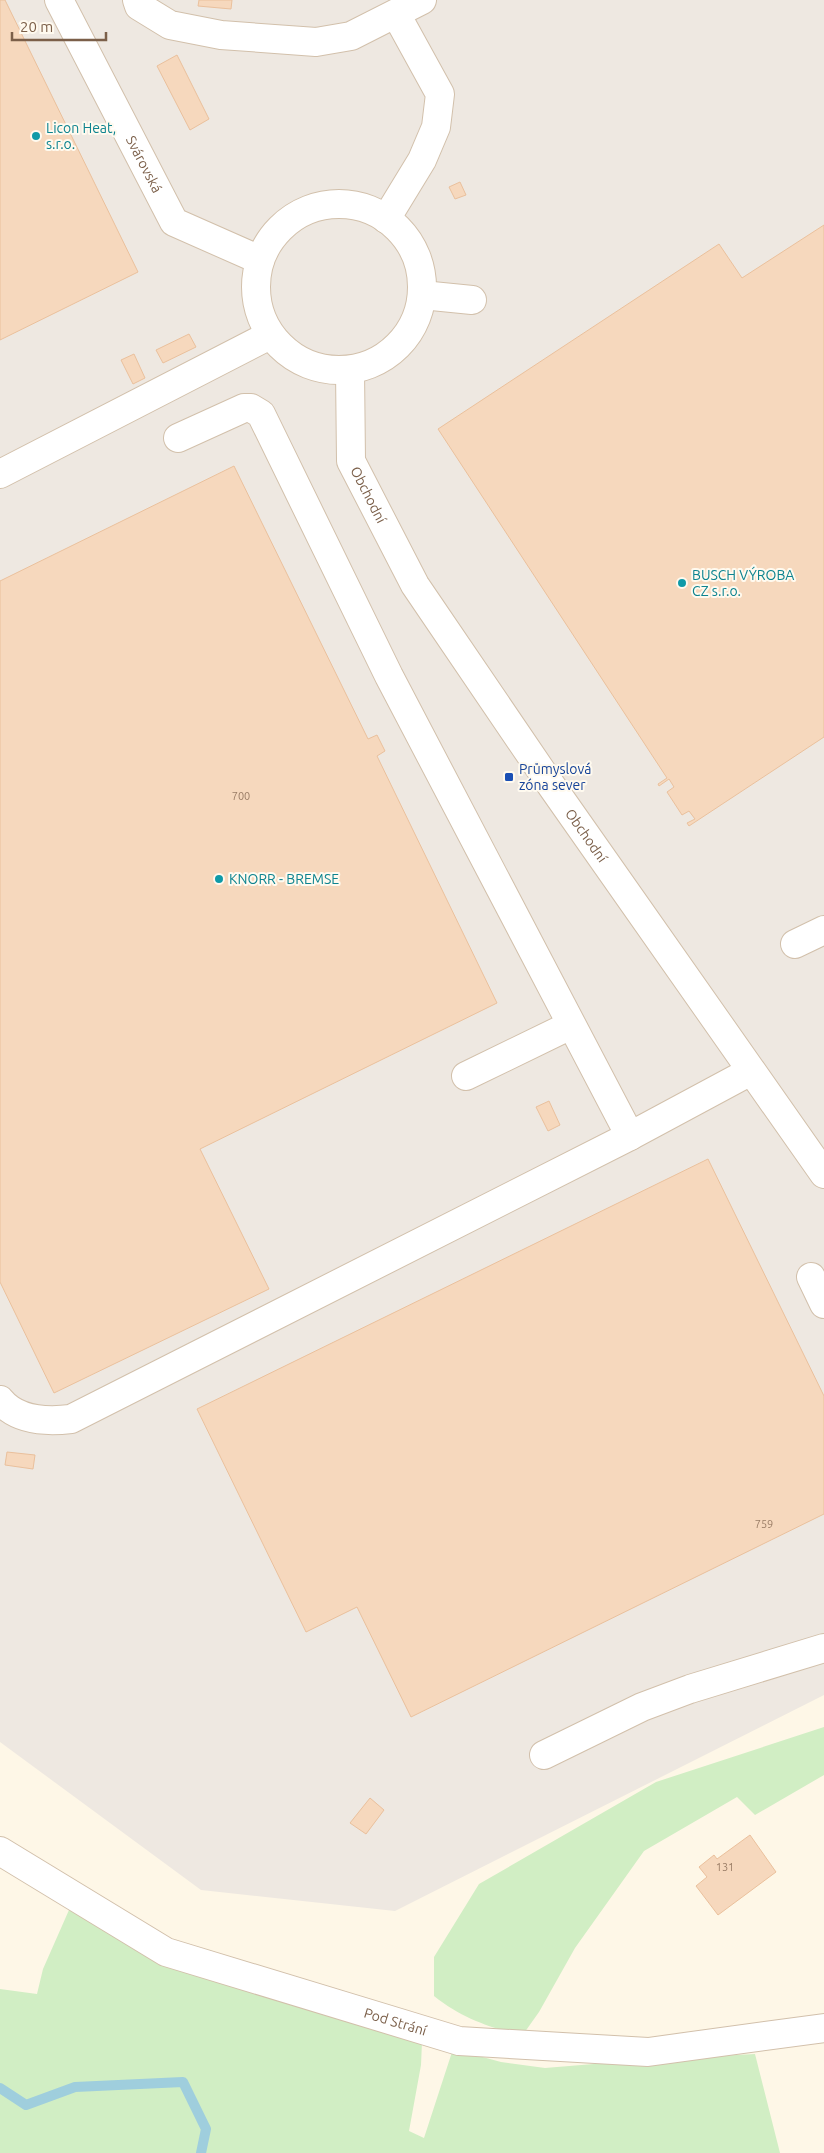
<svg xmlns="http://www.w3.org/2000/svg" width="824" height="2153" font-family="Ubuntu,sans-serif">
<style>
.industrial{fill:#eee8e1}
.green{fill:#d1eec4}
.lines{fill:none;stroke-linecap:round;stroke-linejoin:round}
.stream{stroke:#9fcedd;stroke-width:10}
.building{fill:#f6d8bd;stroke:#eac09c}
.minor-casing{stroke:#d2c0ab;stroke-width:30}
.minor{stroke:#fff;stroke-width:28}
.culture-dot{fill:#0f9aa8;stroke:#fffaef;stroke-width:2}
.transit-dot{fill:#1a4fb4;stroke:#fffaef;stroke-width:2}
.labels{text-anchor:middle;dominant-baseline:central;stroke-width:4;stroke-linejoin:round;paint-order:stroke}
.number-label{font-size:11px;fill:#9a7d66}
.culture-label{font-size:14px;fill:#0d838f;stroke:#fffaef;text-anchor:start}
.street-label{font-size:14px;fill:#7b5f49;stroke:#fffaef}
.transit-label{font-size:14px;fill:#164399;stroke:#fffaef;text-anchor:start}
</style>
<rect width="100%" height="100%" fill="#fef7e7"/>
<polygon class="industrial" points="0,0 824,0 824,1695 395,1911 201,1890 0,1742"/>
<g class="green">
<path d="M824,1727V1775L755,1815L737,1797L644,1851L575,1948L539,2012L522,2036C487,2026 463,2019 434,1996V1957L479,1884L656,1782Z"/>
<polygon points="69,1910 153,1949 422,2042 421,2065 409,2131 424,2138 453,2049 501,2062 545,2068 642,2060 755,2054 780,2153 0,2153 0,1989 37,1994 43,1969"/>
</g>
<g class="lines">
<polyline class="stream" points="0,2088 26,2105 75,2087 183,2082 206,2129 201,2153"/>
</g>
<g class="building">
<polygon points="0,0 5,0 138,272 0,340"/>
<polygon points="199,0 232,0 231,9 198,6"/>
<polygon points="177,55 209,119 190,130 157,66"/>
<polygon points="460,182 466,195 455,199 449,187"/>
<polygon points="824,225 824,737 689,826 687,823 695,819 689,811 682,815 667,792 674,787 669,779 659,786 658,784 667,778 438,429 719,244 742,278"/>
<polygon points="189,334 196,347 163,363 156,350"/>
<polygon points="134,354 145,378 133,384 121,360"/>
<polygon points="234,466 368,739 377,735 385,751 377,756 497,1003 200,1149 269,1289 54,1393 0,1282 0,581"/>
<polygon points="549,1101 560,1125 548,1131 536,1107"/>
<polygon points="708,1159 824,1396 824,1514 411,1717 357,1607 306,1632 197,1409"/>
<polygon points="7,1452 35,1455 33,1469 5,1465"/>
<polygon points="370,1798 384,1810 366,1834 350,1823"/>
<polygon points="750,1835 776,1872 718,1915 696,1886 707,1877 699,1867 714,1855 717,1859"/>
</g>
<g class="lines">
<defs>
<g id="minor">
<path id="s1" d="M59,0L174,222L260,260"/>
<polyline points="137,0 139,6 170,25 221,35 316,42 351,36 422,0"/>
<circle cx="339" cy="287" r="83"/>
<polyline points="386,219 422,160 436,127 440,94 396,14"/>
<polyline points="422,295 472,300"/>
<path id="s2" d="M350,370L351,461L415,585L553,788L824,1174"/>
<polyline points="178,438 244,408 251,408 261,414 389,676 630,1136"/>
<polyline points="0,474 270,335"/>
<polyline points="795,944 824,930"/>
<polyline points="466,1076 571,1025"/>
<polyline points="811,1277 824,1304"/>
<path d="M0,1400C17,1421 46,1422 71,1419L630,1136L751,1071"/>
<polyline points="544,1755 642,1707 690,1689 824,1648"/>
<path id="s3" d="M0,1851L166,1952L459,2041L648,2052L824,2028"/>
</g>
</defs>
<use href="#minor" class="minor-casing"/>
<use href="#minor" class="minor"/>
</g>
<g class="culture-dot">
<circle cx="36" cy="136" r="5"/>
<circle cx="682" cy="583" r="5"/>
<circle cx="219" cy="879" r="5"/>
</g>
<rect class="transit-dot" x="504" y="772" width="10" height="10" rx="2.5"/>
<g class="labels">
<g class="number-label">
<text x="241" y="796">700</text>
<text x="764" y="1524">759</text>
<text x="725" y="1867">131</text>
</g>
<g class="culture-label">
<text x="46" y="128">Licon Heat,<tspan x="46" dy="16">s.r.o.</tspan></text>
<text x="692" y="575">BUSCH VÝROBA<tspan x="692" dy="16">CZ s.r.o.</tspan></text>
<text x="229" y="879">KNORR - BREMSE</text>
</g>
<g class="street-label">
<text stroke="none"><textPath href="#s1" startOffset="185">Svárovská</textPath></text>
<text stroke="none"><textPath href="#s2" startOffset="129">Obchodní</textPath></text>
<text stroke="none"><textPath href="#s2" startOffset="534">Obchodní</textPath></text>
<text stroke="none"><textPath href="#s3" startOffset="434">Pod Strání</textPath></text>
</g>
<g class="transit-label">
<text x="519" y="769">Průmyslová<tspan x="519" dy="16">zóna sever</tspan></text>
</g>
</g>
<path d="M12 32v8h94v-8" fill="none" stroke="#7b5f49" stroke-width="2.5"/>
<text x="20" y="32" font-size="15" fill="#7b5f49" stroke="#fffaef" stroke-width="4" paint-order="stroke">20 m</text>
</svg>
